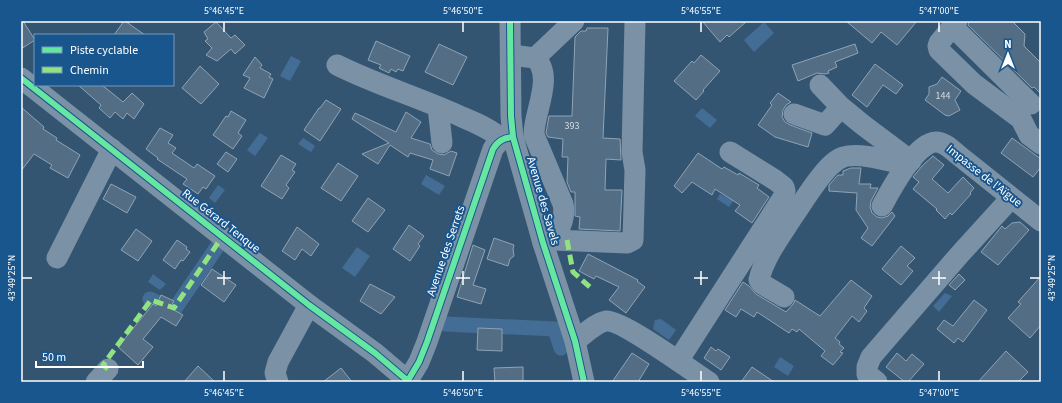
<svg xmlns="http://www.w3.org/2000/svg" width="1062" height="403" font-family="'Source Sans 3',sans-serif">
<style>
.water{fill:#436d94}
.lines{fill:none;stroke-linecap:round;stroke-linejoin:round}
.canal{stroke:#436d94;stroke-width:15}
.building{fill:#526d84;stroke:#8fa3b5}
.minor{stroke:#7b92a6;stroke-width:21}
.quiet{stroke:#91e382;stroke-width:5;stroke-dasharray:10 5;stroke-linecap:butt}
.cycleway-casing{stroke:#19568d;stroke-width:8}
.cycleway{stroke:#66e7a1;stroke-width:6}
.ticks{fill:none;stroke:#fff;stroke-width:1.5}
.labels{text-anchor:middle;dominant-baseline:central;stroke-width:4;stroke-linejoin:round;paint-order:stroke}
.number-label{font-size:10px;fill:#d4dae0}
.street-label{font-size:12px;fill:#fff;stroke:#19568d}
.neatline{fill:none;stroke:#fff;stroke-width:1.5}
.ticks-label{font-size:10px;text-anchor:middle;fill:#fff}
</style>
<rect width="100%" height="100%" fill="#345572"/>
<g class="water">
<polygon points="764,22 774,33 754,52 744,40"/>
<polygon points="291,56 301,61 290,81 280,76"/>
<polygon points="702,108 717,120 710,128 695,116"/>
<polygon points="260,133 268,138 255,156 247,150"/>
<polygon points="303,138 315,146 311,152 298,144"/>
<polygon points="426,175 445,186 439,195 421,184"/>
<polygon points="218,185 225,190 215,203 209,198"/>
<polygon points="720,194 728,198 730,198 734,200 729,207 717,199"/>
<polygon points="357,247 370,256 355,277 342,268"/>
<polygon points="153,274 166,284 160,290 148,282"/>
<polygon points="945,293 952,296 939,312 933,306"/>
<polygon points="661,319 676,330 669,340 653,329 655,320"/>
<polygon points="780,357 794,366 788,376 774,367"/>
</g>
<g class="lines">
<g class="canal">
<polyline points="150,299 174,310 217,247"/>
<polyline points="445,324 555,329 561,348"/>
</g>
</g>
<g class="building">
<polygon points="21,21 23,21 35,40 21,49"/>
<polygon points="124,21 125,21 145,35 114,35"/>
<polygon points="702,21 747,21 729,37 727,35 720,42"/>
<polygon points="846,21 917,21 897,45 881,32 872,43"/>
<polygon points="969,21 1012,21 1025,34 1024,46 1041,63 1041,94 1034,87 1032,88 968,25"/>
<polygon points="216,22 231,38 235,35 245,45 235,54 231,49 217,61 206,55 212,48 205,41 208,39 204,32"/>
<polygon points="587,28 608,28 603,138 620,139 621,160 606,159 605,190 622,190 620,231 579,229 580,217 575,216 575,192 571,192 567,182 568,157 562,157 563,139 548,137 546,133 549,116 572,116 575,37 581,31 586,31"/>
<polygon points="376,41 410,56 403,71 398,69 396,72 391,69 389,73 379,68 381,65 368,60"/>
<polygon points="439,44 467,57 453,85 425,72"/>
<polygon points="855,44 858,53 835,62 837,67 828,71 829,73 825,74 817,73 798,81 792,65"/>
<polygon points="701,55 720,71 703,90 704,91 696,100 674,81 692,61 694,63"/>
<polygon points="255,57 262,65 260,68 271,74 269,77 273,79 264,98 244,88 250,78 243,75"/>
<polygon points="875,64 903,85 896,94 883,85 867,107 852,95"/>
<polygon points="200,66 219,84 201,104 182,88"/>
<polygon points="942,77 961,91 955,100 960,110 949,116 945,115 925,100 929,94 929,87 937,84"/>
<polygon points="78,85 102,85 123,102 132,93 144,104 134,119 127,113 123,119 115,112 110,118 99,108 101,105"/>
<polygon points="778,93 791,102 786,105 783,110 782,117 785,122 790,125 812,133 808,147 775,137 758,125 772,105 770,103"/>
<polygon points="326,100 341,109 320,141 304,130 319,108 320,108"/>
<polygon points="21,107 44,127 43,129 57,138 56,140 80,155 68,178 50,168 52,165 34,154 21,171"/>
<polygon points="231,111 246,120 238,133 242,136 233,149 213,135 226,116 228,117"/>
<polygon points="406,112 421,122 411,138 430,144 432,150 438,154 444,155 451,151 457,153 449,176 430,169 433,160 410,153 408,157 390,145 378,164 362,154 389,143 352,119 355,113 396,132"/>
<polygon points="160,128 173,135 168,143 176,148 172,153 194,168 197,164 215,176 206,189 203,187 198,194 183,184 187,179 157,159 158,158 146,149"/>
<polygon points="1012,138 1041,159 1041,167 1033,177 1001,153"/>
<polygon points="226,152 237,159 228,172 217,164"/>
<polygon points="698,153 722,169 724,167 738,175 739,173 759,185 757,188 769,197 752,223 735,211 740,205 715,189 712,195 692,182 682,193 674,186"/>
<polygon points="281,155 296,164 292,170 295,172 286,185 289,188 282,199 261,186"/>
<polygon points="933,156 944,165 932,179 948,193 963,177 974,188 970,193 971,194 952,215 950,213 945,219 936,210 937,209 913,189 919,182 913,177 922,166"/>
<polygon points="338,163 358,176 341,201 321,188"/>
<polygon points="851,168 861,168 859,184 871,184 870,188 878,188 871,201 870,207 872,213 877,217 882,218 888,216 892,212 895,216 872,246 861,238 868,228 856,210 857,193 829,191 829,185 838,175 843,175 843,171"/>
<polygon points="111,184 136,197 127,213 103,199"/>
<polygon points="368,198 385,210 368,232 352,221"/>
<polygon points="1020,222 1029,230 998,265 981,252 1002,226 1005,229 1012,223"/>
<polygon points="409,225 424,236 418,244 420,246 410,261 393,249"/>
<polygon points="297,227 319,244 311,256 302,249 295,260 282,251"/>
<polygon points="136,229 152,241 138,261 121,250"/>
<polygon points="494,238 514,245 513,249 514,256 510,259 508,266 487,259"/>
<polygon points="177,240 187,247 186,249 190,252 183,261 181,260 175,269 163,260"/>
<polygon points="473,245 485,250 473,285 486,289 481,304 457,297"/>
<polygon points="901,246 915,258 907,266 913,271 901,285 882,269"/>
<polygon points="588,254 638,280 637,281 645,287 626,313 609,300 619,287 596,276 594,279 579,271"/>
<polygon points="212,269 236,285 224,302 201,285"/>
<polygon points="959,274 965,280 955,290 949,285"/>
<polygon points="1041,276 1041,325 1030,338 1008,318 1021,304 1018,302"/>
<polygon points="851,280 872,296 864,308 867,311 859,322 852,316 835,338 840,342 839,344 844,348 840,352 843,353 833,365 821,356 825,351 799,329 797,332 792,329 789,333 757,312 754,317 741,309 736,317 725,310 743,282 749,286 756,294 786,312 794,303 795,300 820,316"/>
<polygon points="370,284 395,297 381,314 360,301"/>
<polygon points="161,295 174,301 170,308 183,315 176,326 161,317 143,339 153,347 138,365 118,347 153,304 156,306"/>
<polygon points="974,300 987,310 963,342 958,338 954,343 937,329 944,320 953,326"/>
<polygon points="478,328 502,329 502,351 477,350"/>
<polygon points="711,347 716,351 718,349 730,357 721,370 704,358"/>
<polygon points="1006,351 1028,372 1018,382 978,382"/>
<polygon points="632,353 649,364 638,382 612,382"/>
<polygon points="897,353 906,361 912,354 924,364 908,382 905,382 886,367"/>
<polygon points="198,366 215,382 184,382"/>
<polygon points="523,367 523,382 495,382 494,368"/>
<polygon points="752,367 774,382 741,382"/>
<polygon points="341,368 352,382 323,382"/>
</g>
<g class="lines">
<g class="minor">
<polyline points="510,21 511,116 513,137 543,243 575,341 584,382"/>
<polyline points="957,21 939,43 938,46 939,50 974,84 1021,119 1029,135 1041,144"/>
<polyline points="952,26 1031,104"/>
<path d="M511,55L535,58C555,76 533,114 534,135L563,204C566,217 560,228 554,240L543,243"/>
<polyline points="535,58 574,21"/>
<path d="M337,65C377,85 421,98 462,117C476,123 491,129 502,139"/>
<polyline points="21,78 309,305 375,353 408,381"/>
<polyline points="820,85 841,107 863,125 911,161"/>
<polyline points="438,107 442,143"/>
<polyline points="794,114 825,125 841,107"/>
<path d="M882,206C890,191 916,142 936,142C944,142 951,149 957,154L1041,221"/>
<polyline points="554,240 627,243 633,240 635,170 632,152 635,21"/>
<polyline points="57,258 112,149"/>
<path d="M784,297L762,284L759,280C764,257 782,234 794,215C805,199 816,180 830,166C834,162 838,159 843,157C861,152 888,161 907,165"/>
<path d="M575,341C584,335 595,323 606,321C621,319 692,371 709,382"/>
<polyline points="678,361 784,196 785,191 784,187 775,180 730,152"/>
<polyline points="96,382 108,369"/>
<polyline points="278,382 275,373 278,362 309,305"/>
<path d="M407,382L419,362L427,342L493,149C498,141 503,138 513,137"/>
<polyline points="877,382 867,374 867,367 871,357 961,253 1011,198"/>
</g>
<g class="quiet">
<polyline points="567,240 573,272 592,289"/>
<polyline points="108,369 103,365 151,300 174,308 222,237"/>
</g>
<defs>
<g id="cycleway">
<polyline points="510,21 511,116 513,137 543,243 575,341 584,382"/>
<polyline points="21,78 309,305 375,353 408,381"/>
<path d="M407,382L419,362L427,342L493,149C498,141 503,138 513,137"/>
</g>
</defs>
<use href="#cycleway" class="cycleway-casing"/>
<use href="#cycleway" class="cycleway"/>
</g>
<path class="ticks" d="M224,22V32M463,22V32M701,22V32M939,22V32M224,271V285M463,271V285M701,271V285M939,271V285M22,278H32M217,278H231M456,278H470M694,278H708M932,278H946M1030,278H1040M224,371V381M463,371V381M701,371V381M939,371V381"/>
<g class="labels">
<g class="number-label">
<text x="943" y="96">144</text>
<text x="572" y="126">393</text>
</g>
<g class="street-label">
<text transform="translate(984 176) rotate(38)">Impasse de l'Aïgue</text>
<text transform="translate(543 201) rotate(74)">Avenue des Savels</text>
<text transform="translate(221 221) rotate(38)">Rue Gérard Tenque</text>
<text transform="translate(446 251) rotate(-71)">Avenue des Serrets</text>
</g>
</g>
<rect width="1062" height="403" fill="none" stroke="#19568d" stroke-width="44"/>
<rect x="34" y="34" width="140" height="52" fill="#19568d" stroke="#759abb"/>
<rect x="42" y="47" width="20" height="6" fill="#66e7a1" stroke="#759abb"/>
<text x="70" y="54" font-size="12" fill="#ffffff">Piste cyclable</text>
<rect x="42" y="67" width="20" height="6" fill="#91e382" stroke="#759abb"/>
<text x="70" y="74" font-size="12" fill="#ffffff">Chemin</text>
<g transform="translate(1008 54)" stroke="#19568d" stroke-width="3" paint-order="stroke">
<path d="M0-3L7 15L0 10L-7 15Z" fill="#ffffff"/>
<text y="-6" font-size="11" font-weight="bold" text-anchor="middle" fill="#ffffff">N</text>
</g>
<path d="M36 361v6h107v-6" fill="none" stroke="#ffffff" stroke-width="2"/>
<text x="42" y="361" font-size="12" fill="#ffffff" stroke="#19568d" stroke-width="3" paint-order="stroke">50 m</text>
<rect x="22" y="22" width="1018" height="359" class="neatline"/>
<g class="ticks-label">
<text x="224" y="14">5°46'45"E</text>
<text x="463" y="14">5°46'50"E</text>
<text x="701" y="14">5°46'55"E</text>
<text x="939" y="14">5°47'00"E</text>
<text transform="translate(11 278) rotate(-90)" y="4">43°49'25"N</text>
<text transform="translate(1051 278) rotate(-90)" y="4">43°49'25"N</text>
<text x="224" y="396">5°46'45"E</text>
<text x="463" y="396">5°46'50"E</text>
<text x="701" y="396">5°46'55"E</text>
<text x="939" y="396">5°47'00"E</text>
</g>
</svg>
